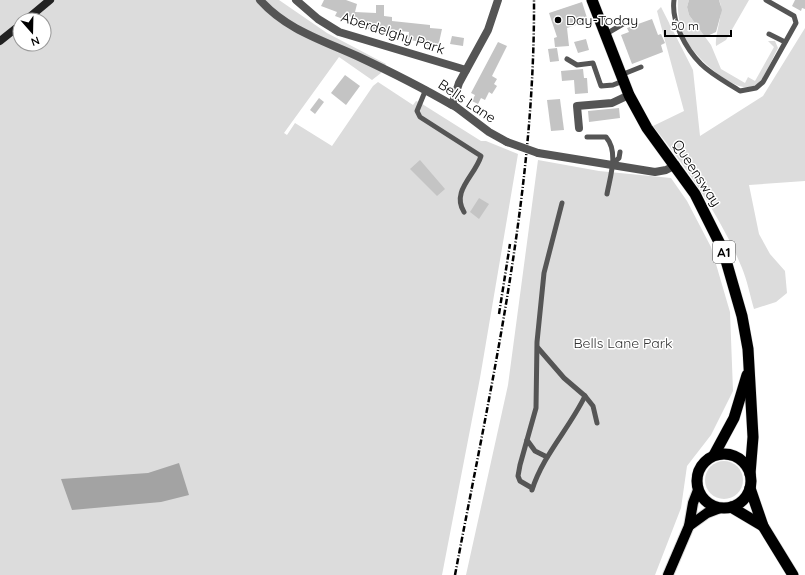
<svg xmlns="http://www.w3.org/2000/svg" width="805" height="575" font-family="Quicksand,sans-serif">
<style>
.green{fill:#dcdcdc;fill-rule:evenodd}
.water{fill:#a3a3a3}
.building{fill:#c4c4c4}
.lines{fill:none;stroke-linecap:round;stroke-linejoin:round}
.primary-casing{stroke:#dbdbdb;stroke-width:12}
.trunk-casing{stroke:#dbdbdb;stroke-width:12}
.service{stroke:#555;stroke-width:5}
.minor{stroke:#555;stroke-width:8}
.tertiary{stroke:#555;stroke-width:8}
.secondary{stroke:#222;stroke-width:8}
.primary{stroke:#000;stroke-width:10}
.trunk{stroke:#000;stroke-width:11}
.rail{stroke:#000;stroke-width:2.5;stroke-dasharray:6 2 1 2;stroke-linecap:butt}
.minor-bridge{stroke:#555;stroke-width:8}
.poi-dot{fill:#000;stroke:#fff;stroke-width:1.5}
.labels{text-anchor:middle;dominant-baseline:central;stroke-width:3;stroke-linejoin:round;paint-order:stroke}
.shield{fill:#fff;stroke:#4c4c4c;stroke-width:1}
.shield-label{font-size:13px;font-weight:bold;fill:#000}
.poi-label{font-size:14px;fill:#000;stroke:#fff;text-anchor:start}
.street-label{font-size:14px;fill:#000;stroke:#fff}
.park-label{font-size:14px;fill:#333;stroke:#fff}
</style>
<rect width="100%" height="100%" fill="#fff"/>
<g class="green">
<path d="M0,0H279L327,33L386,64L381,73L372,80L339,57L284,133L287,135L295,123L332,146L373,86L378,82L413,105L416,101L419,102L481,141H486L518,154L480,378L442,575H0ZM20,20H44V44H20Z"/>
<path d="M678,0H689L687,7L689,15L711,45L721,69L745,83L748,77L755,81L774,47L768,41H775L778,48C773,57 764,80 756,85C736,97 697,58 687,42C680,30 677,14 678,0Z"/>
<path d="M719,0H749L726,40L716,46C715,31 725,11 719,0Z"/>
<path d="M661,7L693,70L700,136L763,96L805,28V181L749,185L759,234L770,254L785,271L787,293L776,302L754,309C750,295 747,280 742,268C720,215 688,170 653,126L684,111L657,11Z"/>
<polygon points="538,160 599,171 671,178 687,201 711,247 730,312 733,391 711,435 687,466 681,508 655,575 466,575 508,385"/>
<circle cx="724" cy="480" r="19"/>
</g>
<polygon class="water" points="179,463 189,495 161,502 72,510 61,479 148,473"/>
<g class="building">
<polygon points="324,0 346,0 357,4 355,12 376,13 376,5 384,5 384,16 392,17 392,21 430,25 430,28 442,29 438,47 425,45 426,42 408,40 409,32 392,30 391,34 381,33 381,30 367,29 367,25 359,24 359,20 348,16 344,16 343,19 335,16 337,12 321,6"/>
<polygon points="689,0 719,0 722,10 716,32 705,37 689,15 687,7"/>
<polygon points="795,0 805,0 805,9 802,8 801,11 792,6"/>
<polygon points="582,2 588,21 567,28 569,46 555,47 554,38 557,37 549,13"/>
<polygon points="652,19 658,35 661,34 665,43 661,45 663,52 632,64 621,35 629,32 627,28"/>
<polygon points="452,36 464,38 463,46 450,44"/>
<polygon points="586,39 589,50 578,53 574,42"/>
<polygon points="498,42 507,46 492,76 497,79 494,84 497,86 492,94 489,92 485,100 481,98 478,104 472,101 475,95 471,93"/>
<polygon points="557,48 559,61 550,62 548,49"/>
<polygon points="583,69 584,78 587,78 588,93 575,94 574,80 562,81 561,71"/>
<polygon points="345,75 360,86 346,105 331,93"/>
<polygon points="319,98 324,102 315,114 310,110"/>
<polygon points="560,99 564,130 551,131 547,100"/>
<polygon points="619,108 620,118 589,122 588,111"/>
<polygon points="420,160 445,189 437,196 410,169"/>
<polygon points="479,198 489,204 479,219 470,212"/>
</g>
<g class="lines">
<defs>
<g id="primary">
<polyline points="689,526 707,513 720,508"/>
<polyline points="668,575 689,526 693,503 698,490"/>
</g>
<g id="trunk">
<polyline points="592,0 629,95 647,128 695,194 723,250 742,316 748,349 753,437 750,474"/>
<circle cx="724" cy="481" r="27"/>
<polyline points="714,455 734,418 747,375"/>
<polyline points="750,488 763,526 793,575"/>
<polyline points="731,507 763,526"/>
</g>
</defs>
<use href="#primary" class="primary-casing"/>
<use href="#trunk" class="trunk-casing"/>
<g class="service">
<path d="M674,0C671,22 686,49 701,64C712,75 728,83 740,91L756,88L763,82L796,23L794,16L766,0"/>
<polyline points="606,34 623,24"/>
<polyline points="769,34 785,42"/>
<polyline points="567,59 577,65 593,63 601,86 613,85 623,81"/>
<polyline points="621,75 641,67"/>
<path d="M426,89L417,111L420,117L481,156C475,176 451,191 464,212"/>
<path d="M587,137H606C619,152 610,177 607,194"/>
<polyline points="612,164 619,158 620,152"/>
<polyline points="585,396 593,406 597,423"/>
<polyline points="527,440 520,465 518,476 520,481 532,488"/>
<polyline points="547,457 535,451 527,440 536,408 537,342 544,273 562,203"/>
<path d="M532,490C543,455 569,429 585,396L564,378L538,348"/>
</g>
<g class="minor">
<path d="M260,0C287,30 322,40 357,56C389,71 421,87 452,105L459,83L488,30L498,0"/>
<polyline points="296,0 318,19 339,32 466,70"/>
<polyline points="456,107 489,132 507,142"/>
<polyline points="579,128 577,106 612,103 629,95"/>
<polyline points="538,153 655,172 666,170 676,165"/>
</g>
<polyline class="tertiary" points="452,105 456,107"/>
<g class="secondary">
<polyline points="26,20 50,0"/>
<polyline points="0,41 20,25"/>
</g>
<use href="#primary" class="primary"/>
<use href="#trunk" class="trunk"/>
<g class="rail">
<polyline points="499,314 510,244"/>
<path d="M455,575C491,385 535,195 534,0"/>
</g>
<polyline class="minor-bridge" points="507,142 538,153"/>
</g>
<circle class="poi-dot" cx="558" cy="20" r="4"/>
<g class="labels">
<rect class="shield" x="713" y="241" width="22" height="22" rx="3"/>
<g class="shield-label">
<text x="724" y="252">A1</text>
</g>
<g class="poi-label">
<text x="566" y="20">Day-Today</text>
</g>
<g class="street-label">
<text transform="translate(393 33) rotate(18)">Aberdelghy Park</text>
<text transform="translate(467 101) rotate(34)">Bells Lane</text>
<text transform="translate(697 173) rotate(57)">Queensway</text>
</g>
<g class="park-label">
<text x="623" y="343">Bells Lane Park</text>
</g>
</g>
<g transform="translate(32 32) rotate(160)"><circle r="19" fill="#ffffff" stroke="#999999"/>
<path d="M0-3L7 15L0 10L-7 15Z" fill="#000000"/>
<text y="-6" font-size="11" font-weight="bold" text-anchor="middle" fill="#000000">N</text>
</g>
<path d="M665 30v6h66v-6" fill="none" stroke="#000000" stroke-width="2"/>
<text x="671" y="30" font-size="12" fill="#000000" stroke="#ffffff" stroke-width="3" paint-order="stroke">50 m</text>
</svg>
